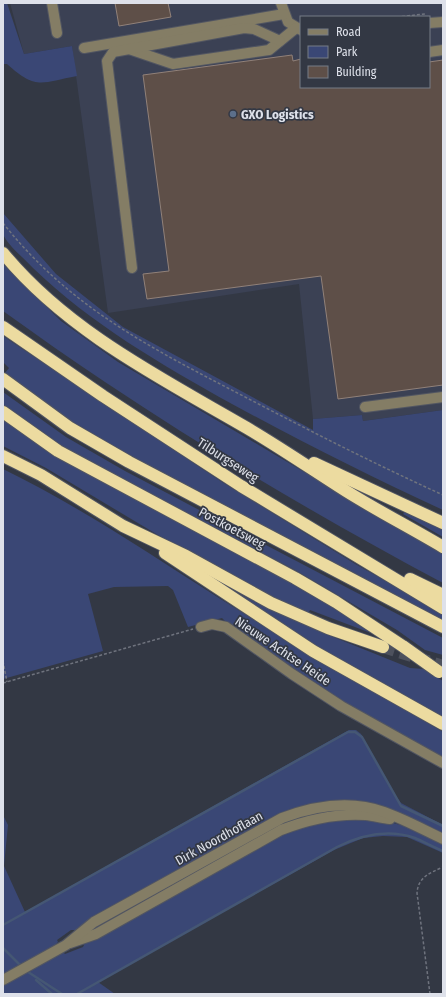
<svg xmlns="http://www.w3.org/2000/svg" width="446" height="997" font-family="'Fira Sans Condensed',sans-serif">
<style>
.built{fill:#3b4154;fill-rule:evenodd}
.green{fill:#3a4775}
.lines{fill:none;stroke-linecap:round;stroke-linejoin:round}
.stream{stroke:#455774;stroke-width:2.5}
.building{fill:#5e4f48;stroke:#918179}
.highway-tunnel{stroke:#4d515d;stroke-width:12;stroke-dasharray:12 6;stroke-linecap:butt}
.minor-casing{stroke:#525662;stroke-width:12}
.highway-casing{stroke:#525662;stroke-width:14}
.path{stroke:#6f737e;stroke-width:1.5;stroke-dasharray:3 2;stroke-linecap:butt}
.minor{stroke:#847d65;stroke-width:10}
.highway{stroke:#ecdba0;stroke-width:12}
.highway-bridge-casing{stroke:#525662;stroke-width:14;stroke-linecap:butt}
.highway-bridge{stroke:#ecdba0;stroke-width:12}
.service-dot{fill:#5c6f8a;stroke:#333844;stroke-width:1.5}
.labels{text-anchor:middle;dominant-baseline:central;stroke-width:3.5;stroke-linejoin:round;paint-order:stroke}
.poi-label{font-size:13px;font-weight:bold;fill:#dee1ea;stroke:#333844;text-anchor:start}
.street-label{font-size:13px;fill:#dee1ea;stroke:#333844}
</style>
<rect width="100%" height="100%" fill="#333844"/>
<path class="built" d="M10,3H443V410L363,421L362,415L313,419L299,284L108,313L72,46L24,54ZM301,17H429V87H301Z"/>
<g class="green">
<path d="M3,3H7L24,54L72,46L77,76C40,83 36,90 7,64H3Z"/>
<path d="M3,213L56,274L123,327L313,430V419L362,415L363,421L443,410V510C371,477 302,442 232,404C162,365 91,324 33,268C25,259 7,245 3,234C1,229 3,219 3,213Z"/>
<path d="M3,264L61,321L118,362L443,554V583C327,521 214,455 105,382C70,359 37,335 3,311Z"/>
<polygon points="3,336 222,482 357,565 443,613 443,622 132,457 73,424 5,373 9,368 3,362"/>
<polygon points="3,392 66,437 125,471 443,638 443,655 425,650 397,630 295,570 60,447 3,406"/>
<polygon points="3,419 55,455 114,488 289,579 384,638 310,610 307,616 183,550 46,468 3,446"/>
<path d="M3,469C79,506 148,553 219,598C293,644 368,687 443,732V760L343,704L228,624L222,618L188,627L173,590L168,586L114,587L88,594L103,651L3,679Z"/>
<polygon points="405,512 443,529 443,537 403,514"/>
<polygon points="213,581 268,608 326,634 410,668 424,669 443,681 443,718 316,647"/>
<polygon points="349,730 356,730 361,734 390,788 401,803 443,825 443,834 411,819 313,806 79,930 71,930 57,940 58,942 53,947 57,954 64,953 65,954 83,947 86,941 281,833 337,818 382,820 408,827 443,843 443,853 407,837 383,836 363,838 334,850 98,982 115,994 3,994 3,815 8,825 4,866 25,912"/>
</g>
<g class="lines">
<g class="stream">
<polyline points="3,925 348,732 355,732 362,737 401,806 443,826"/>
<polyline points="3,948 22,967"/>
<polyline points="25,970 62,994"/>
<polyline points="36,980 52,994"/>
<path d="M77,994L337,847C361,835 389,829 415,838C424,842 433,847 443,851"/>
</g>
</g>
<g class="building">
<polygon points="115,3 168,3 171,17 119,26"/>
<polygon points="292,55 293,61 301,59 301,87 429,87 429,62 443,60 443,385 338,399 321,276 147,299 143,274 169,271 143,75"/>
</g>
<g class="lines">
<polyline class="highway-tunnel" points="383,647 443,666"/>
<defs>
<g id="minor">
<polyline points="52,3 57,33"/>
<polyline points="281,3 288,22 301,30"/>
<polyline points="429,23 443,22"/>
<polyline points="84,48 284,14"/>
<polyline points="129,49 173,64 269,50 296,28"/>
<polyline points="429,52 443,50"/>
<polyline points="132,268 107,61 113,52 244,28 254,29 280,41"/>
<polyline points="365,407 443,397"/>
<polyline points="201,627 212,624 226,627 292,674 341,706 443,763"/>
<path d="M70,943L96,934L281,830C309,819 336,813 366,815C374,816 382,818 390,819"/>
<path d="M3,980L66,945L94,922L282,818C314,806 351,800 384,812C404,819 424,830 443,839"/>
</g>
<g id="highway">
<path d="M3,253C67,331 161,378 247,428C281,448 313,470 346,491C378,511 411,528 443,547"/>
<polyline points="3,327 103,396 241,486 443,608"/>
<polyline points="3,379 70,428 129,462 443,627"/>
<polyline points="3,412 58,451 295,578 336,602 404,647"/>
<polyline points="3,456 41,475 123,526 186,556 271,603 328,628 383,647"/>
<polyline points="314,463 443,523"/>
<polyline points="165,553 313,651 443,724"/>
<polyline points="410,579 443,595"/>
</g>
</defs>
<use href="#minor" class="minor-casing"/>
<use href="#highway" class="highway-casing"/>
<g class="path">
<polyline points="397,17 425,14"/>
<path d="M3,223C71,309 153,349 247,398C312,432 377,465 443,495"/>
<polyline points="3,661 7,682"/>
<polyline points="3,683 193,629"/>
<path d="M430,994L417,893C418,877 430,873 443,867"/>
</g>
<use href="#minor" class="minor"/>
<use href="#highway" class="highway"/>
<defs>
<polyline id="highway-bridge" points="404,647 439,672"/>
</defs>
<use href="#highway-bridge" class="highway-bridge-casing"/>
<use href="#highway-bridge" class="highway-bridge"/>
</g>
<circle class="service-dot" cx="233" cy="114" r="4"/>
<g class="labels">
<g class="poi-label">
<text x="241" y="114">GXO Logistics</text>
</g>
<g class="street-label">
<text transform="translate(228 460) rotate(33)">Tilburgseweg</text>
<text transform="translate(232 528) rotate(28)">Postkoetsweg</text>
<text transform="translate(283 651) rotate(34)">Nieuwe Achtse Heide</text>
<text transform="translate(219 838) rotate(-29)">Dirk Noordhoflaan</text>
</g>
</g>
<rect width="446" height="997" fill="none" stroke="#dee1ea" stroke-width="8"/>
<rect x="300" y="16" width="130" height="72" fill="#333844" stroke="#777c86"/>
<rect x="308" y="29" width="20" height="6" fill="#847d65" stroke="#777c86"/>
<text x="336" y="36" font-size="12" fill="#dee1ea">Road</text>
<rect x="308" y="46" width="20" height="12" fill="#3a4775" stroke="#777c86"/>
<text x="336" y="56" font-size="12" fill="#dee1ea">Park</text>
<rect x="308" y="66" width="20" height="12" fill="#5e4f48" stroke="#777c86"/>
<text x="336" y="76" font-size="12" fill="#dee1ea">Building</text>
</svg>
